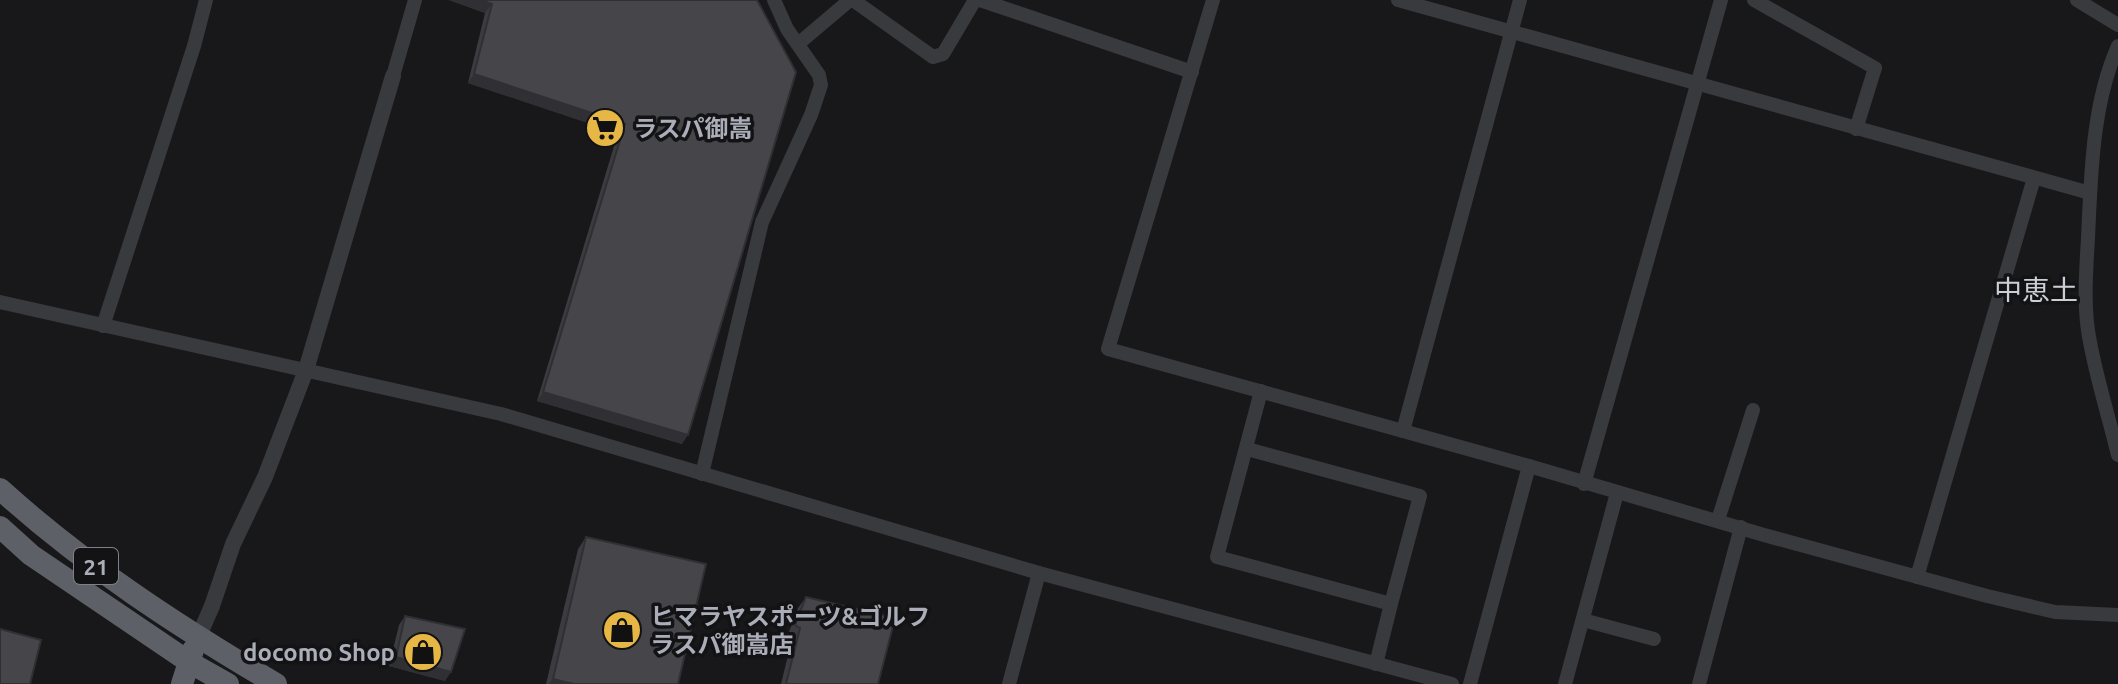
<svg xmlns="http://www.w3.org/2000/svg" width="2118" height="684" font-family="Ubuntu,'Noto Sans JP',sans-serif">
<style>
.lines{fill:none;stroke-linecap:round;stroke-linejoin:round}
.minor{stroke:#393a3e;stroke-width:14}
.tertiary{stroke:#393a3e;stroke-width:16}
.trunk{stroke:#5d6066;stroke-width:22}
.wall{fill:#3b3b40}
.shaded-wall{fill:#303034}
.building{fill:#45454a;stroke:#303034;stroke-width:2}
.labels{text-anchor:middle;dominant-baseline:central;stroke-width:7;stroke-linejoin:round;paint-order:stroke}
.shield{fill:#131315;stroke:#7d8088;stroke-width:2}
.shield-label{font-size:22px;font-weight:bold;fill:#abaeb9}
.poi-label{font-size:24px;font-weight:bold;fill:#abaeb9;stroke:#131315;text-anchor:start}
.quarter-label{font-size:28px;fill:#ccced5;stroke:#131315}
</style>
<rect width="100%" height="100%" fill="#18181a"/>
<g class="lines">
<g class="minor">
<polyline points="853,0 933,57 943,54 975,0"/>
<polyline points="980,0 1192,72"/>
<polyline points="1213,0 1108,349 1529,466 1764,535 1987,596 2055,612 2118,615"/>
<polyline points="1398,0 2090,193"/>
<polyline points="1754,0 1875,68 1856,129"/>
<polyline points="2077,0 2118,25"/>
<polyline points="798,44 850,0"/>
<path d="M2118,46C2092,104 2091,175 2088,238C2086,272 2083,309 2090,342C2097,380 2109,418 2118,455"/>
<polyline points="393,76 415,0"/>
<polyline points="0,302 501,414 1039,573 1452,684"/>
<polyline points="103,326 194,46 206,0"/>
<polyline points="1261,391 1217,557 1391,604 1376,664"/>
<polyline points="1403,431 1520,0"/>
<polyline points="1247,449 1420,496 1391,604"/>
<polyline points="702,474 762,222 811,115 821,85 819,75 787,29 774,0"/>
<polyline points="1584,484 1721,0"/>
<polyline points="1718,520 1753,410"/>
<polyline points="1917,577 2034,178"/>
<polyline points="1583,620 1654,639"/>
<polyline points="1009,684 1039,573"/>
<polyline points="1470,684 1529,466"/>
<polyline points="1565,684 1617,493"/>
<polyline points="1699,684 1741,527"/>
</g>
<polyline class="tertiary" points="198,638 212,606 233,544 265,477 306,370 393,76"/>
<g class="trunk">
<path d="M0,489C84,565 179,627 276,684"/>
<polyline points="0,527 31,555 189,662 228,684"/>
<polyline points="182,684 193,650"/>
</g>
</g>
<g class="wall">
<polygon points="449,0 757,0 682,444 537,401 618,133 468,83 485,13"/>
<polygon points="586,537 678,684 546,684 578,549"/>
<polygon points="806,597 878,684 781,684 792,639 787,637 798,608"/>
<polygon points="405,616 445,681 389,666 399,625"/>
</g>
<g class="shaded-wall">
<polygon points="449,0 480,0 492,4 485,13"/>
<polygon points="474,74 625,124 618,133 468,83"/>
<polygon points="543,392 688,435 682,444 537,401"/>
<polygon points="396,657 451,672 445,681 389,666"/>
<polygon points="553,679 574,684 549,684"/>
</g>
<g class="building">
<polygon points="480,0 757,0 796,72 688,435 543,392 625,124 474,74 492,4"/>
<polygon points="586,537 706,564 678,684 574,684 553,679"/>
<polygon points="806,597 895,618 878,684 786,684 800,628 795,625"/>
<polygon points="405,616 465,629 451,672 396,657"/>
<polygon points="0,629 41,640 30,684 0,684"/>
</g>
<defs>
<symbol id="supermarket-disc" viewBox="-11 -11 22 22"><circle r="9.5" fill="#e6b744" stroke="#131315"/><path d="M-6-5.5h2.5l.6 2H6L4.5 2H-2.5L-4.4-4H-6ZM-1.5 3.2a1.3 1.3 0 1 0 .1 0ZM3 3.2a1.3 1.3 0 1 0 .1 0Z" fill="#111"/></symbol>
<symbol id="shop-disc" viewBox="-11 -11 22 22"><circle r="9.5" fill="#e6b744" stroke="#131315"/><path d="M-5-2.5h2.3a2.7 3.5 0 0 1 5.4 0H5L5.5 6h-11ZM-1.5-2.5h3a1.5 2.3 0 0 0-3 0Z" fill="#111"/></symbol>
</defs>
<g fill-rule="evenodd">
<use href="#supermarket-disc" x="583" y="106" width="44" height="44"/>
<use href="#shop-disc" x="600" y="608" width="44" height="44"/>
<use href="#shop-disc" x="401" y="630" width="44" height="44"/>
</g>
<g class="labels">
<rect class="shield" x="74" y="548" width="44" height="36" rx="6"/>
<g class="shield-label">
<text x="96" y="566">21</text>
</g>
<g class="poi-label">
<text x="633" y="128">ラスパ御嵩</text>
<text x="650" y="616">ヒマラヤスポーツ&amp;ゴルフ<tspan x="650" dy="28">ラスパ御嵩店</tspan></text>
<text x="395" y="652" text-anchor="end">docomo Shop</text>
</g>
<g class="quarter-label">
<text x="2036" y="289">中恵土</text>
</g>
</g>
</svg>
